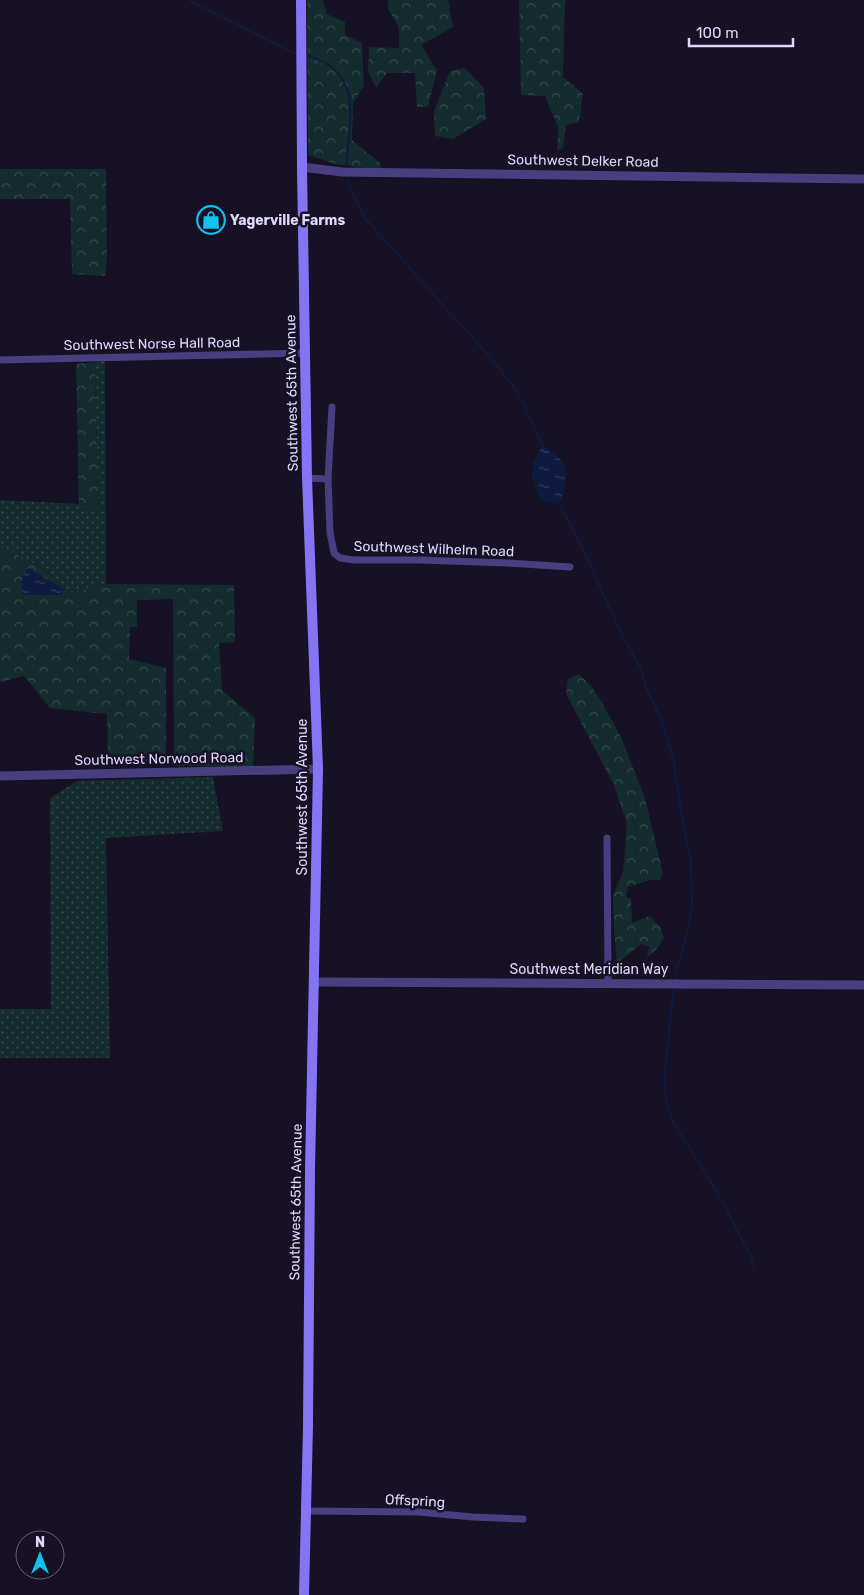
<svg xmlns="http://www.w3.org/2000/svg" width="864" height="1595" font-family="Rubik,sans-serif">
<style>
.grass{fill:url(#grass-dots)}
.forest{fill:url(#forest-crowns)}
.water{fill:url(#water-ripples)}
.lines{fill:none;stroke-linecap:round;stroke-linejoin:round}
.stream{stroke:#0e1b40;stroke-width:2}
.minor{stroke:#483f80;stroke-width:7}
.tertiary{stroke:#483f80;stroke-width:9}
.secondary{stroke:#8575f5;stroke-width:10}
.labels{text-anchor:middle;dominant-baseline:central;stroke-width:5;stroke-linejoin:round;paint-order:stroke}
.street-label{font-size:14px;fill:#dfd7fc;stroke:#161124}
.poi-label{font-size:14px;font-weight:bold;fill:#dfd7fc;stroke:#161124;text-anchor:start}
</style>
<defs>
<pattern id="grass-dots" width="8" height="8" patternUnits="userSpaceOnUse" patternTransform="scale(1.25)"><rect width="8" height="8" fill="#142c2e"/><path d="M2 2h.1M6 6h.1" fill="none" stroke="#364a4d" stroke-width="1.8" stroke-linecap="round"/></pattern>
<pattern id="forest-crowns" width="20" height="18" patternUnits="userSpaceOnUse" patternTransform="scale(1.25)"><rect width="20" height="18" fill="#142c2e"/><path d="M2 6a3 3 0 1 1 6 0M12 15a3 3 0 1 1 6 0" fill="none" stroke="#364a4d"/></pattern>
<pattern id="water-ripples" width="26" height="14" patternUnits="userSpaceOnUse" patternTransform="scale(1.25)"><rect width="26" height="14" fill="#0e1b40"/><path d="M2 4q2-2 4 0t4 0M15 11q2-2 4 0t4 0" fill="none" stroke="#313b5c"/></pattern>
</defs>
<rect width="100%" height="100%" fill="#161124"/>
<g class="grass">
<polygon points="105,361 106,584 70,593 47,571 0,545 0,500 79,504 79,510 98,509 95,362"/>
<polygon points="213,777 223,831 106,838 110,1058 0,1058 0,1009 51,1009 50,798 77,781"/>
</g>
<g class="forest">
<polygon points="307,0 323,0 327,14 345,22 345,35 362,43 364,86 353,103 352,140 380,163 381,170 335,164 308,155"/>
<polygon points="388,0 448,0 453,27 421,45 437,70 428,107 417,107 415,73 387,73 376,88 368,71 369,47 399,48 399,27 388,9"/>
<polygon points="519,0 565,0 563,77 583,94 579,122 566,125 563,148 557,151 558,127 545,96 521,95"/>
<polygon points="465,68 484,88 486,119 453,139 435,136 434,111 450,71"/>
<polygon points="0,169 106,169 107,259 105,276 72,274 70,199 0,199"/>
<polygon points="95,362 98,509 79,510 76,364"/>
<polygon points="0,545 47,571 70,593 106,584 234,585 235,642 219,643 222,690 255,718 253,766 174,766 173,599 137,600 137,627 130,627 129,659 166,668 166,765 108,764 107,714 50,708 24,676 0,682"/>
<polygon points="579,674 591,686 601,701 621,737 645,798 663,874 660,880 650,880 628,887 626,897 631,899 632,923 650,916 660,927 664,938 656,950 647,957 649,947 641,944 617,964 614,928 613,895 623,872 627,824 614,785 566,694 568,679"/>
</g>
<g class="water">
<path d="M543,445C569,462 572,475 559,504L544,501L539,497L532,478L533,462Z"/>
<path d="M28,568L64,589L62,595H23C21,586 21,576 28,568Z"/>
</g>
<g class="lines">
<g class="stream">
<polyline points="189,0 294,53"/>
<path d="M308,56C365,72 349,121 346,167"/>
<polyline points="347,180 364,217 488,355 514,387 524,405 543,446"/>
<polyline points="558,502 582,547 619,629 641,669 647,690 662,722 673,758 684,829 691,860 692,906 688,931 676,971 675,980"/>
<polyline points="674,987 664,1079 666,1101 672,1120 717,1192 750,1254 755,1269"/>
</g>
<g class="minor">
<polyline points="0,360 305,353"/>
<polyline points="332,407 328,479 330,532 334,553 340,558 354,560 420,560 508,563 570,567"/>
<polyline points="307,478 328,479"/>
<polyline points="607,838 608,983"/>
<polyline points="306,1511 418,1512 473,1517 523,1519"/>
</g>
<g class="tertiary">
<polyline points="302,167 342,172 864,179"/>
<polyline points="0,776 318,769"/>
<polyline points="314,982 864,985"/>
</g>
<polyline class="secondary" points="301,0 302,167 307,478 318,769 310,1170 308,1426 304,1595"/>
</g>
<defs>
<symbol id="shop-ring" viewBox="-11 -11 22 22"><circle r="9.5" fill="#161124" stroke="#12c1ed" stroke-width="1.5"/><path d="M-5-2.5h2.3a2.7 3.5 0 0 1 5.4 0H5L5.5 6h-11ZM-1.5-2.5h3a1.5 2.3 0 0 0-3 0Z" fill="#12c1ed"/></symbol>
</defs>
<g fill-rule="evenodd">
<use href="#shop-ring" x="195" y="204" width="32" height="32"/>
</g>
<g class="labels">
<g class="street-label">
<text transform="translate(583 161) rotate(1)">Southwest Delker Road</text>
<text transform="translate(152 344) rotate(-1)">Southwest Norse Hall Road</text>
<text transform="translate(292 393) rotate(-91)">Southwest 65th Avenue</text>
<text transform="translate(434 549) rotate(2)">Southwest Wilhelm Road</text>
<text transform="translate(159 759) rotate(-1)">Southwest Norwood Road</text>
<text transform="translate(302 797) rotate(-90)">Southwest 65th Avenue</text>
<text x="589" y="969">Southwest Meridian Way</text>
<text transform="translate(296 1202) rotate(-89)">Southwest 65th Avenue</text>
<text transform="translate(415 1501) rotate(3)">Offspring</text>
</g>
<g class="poi-label">
<text x="230" y="220">Yagerville Farms</text>
</g>
</g>
<g transform="translate(40 1555)"><circle r="24" fill="#161124" stroke="#66607a"/>
<path d="M0-4L9 19L0 12L-9 19Z" fill="#12c1ed"/>
<text y="-8" font-size="14" font-weight="bold" text-anchor="middle" fill="#dfd7fc">N</text>
</g>
<path d="M689 38v8h104v-8" fill="none" stroke="#dfd7fc" stroke-width="2.5"/>
<text x="696" y="38" font-size="15" fill="#dfd7fc" stroke="#161124" stroke-width="4" paint-order="stroke">100 m</text>
</svg>
